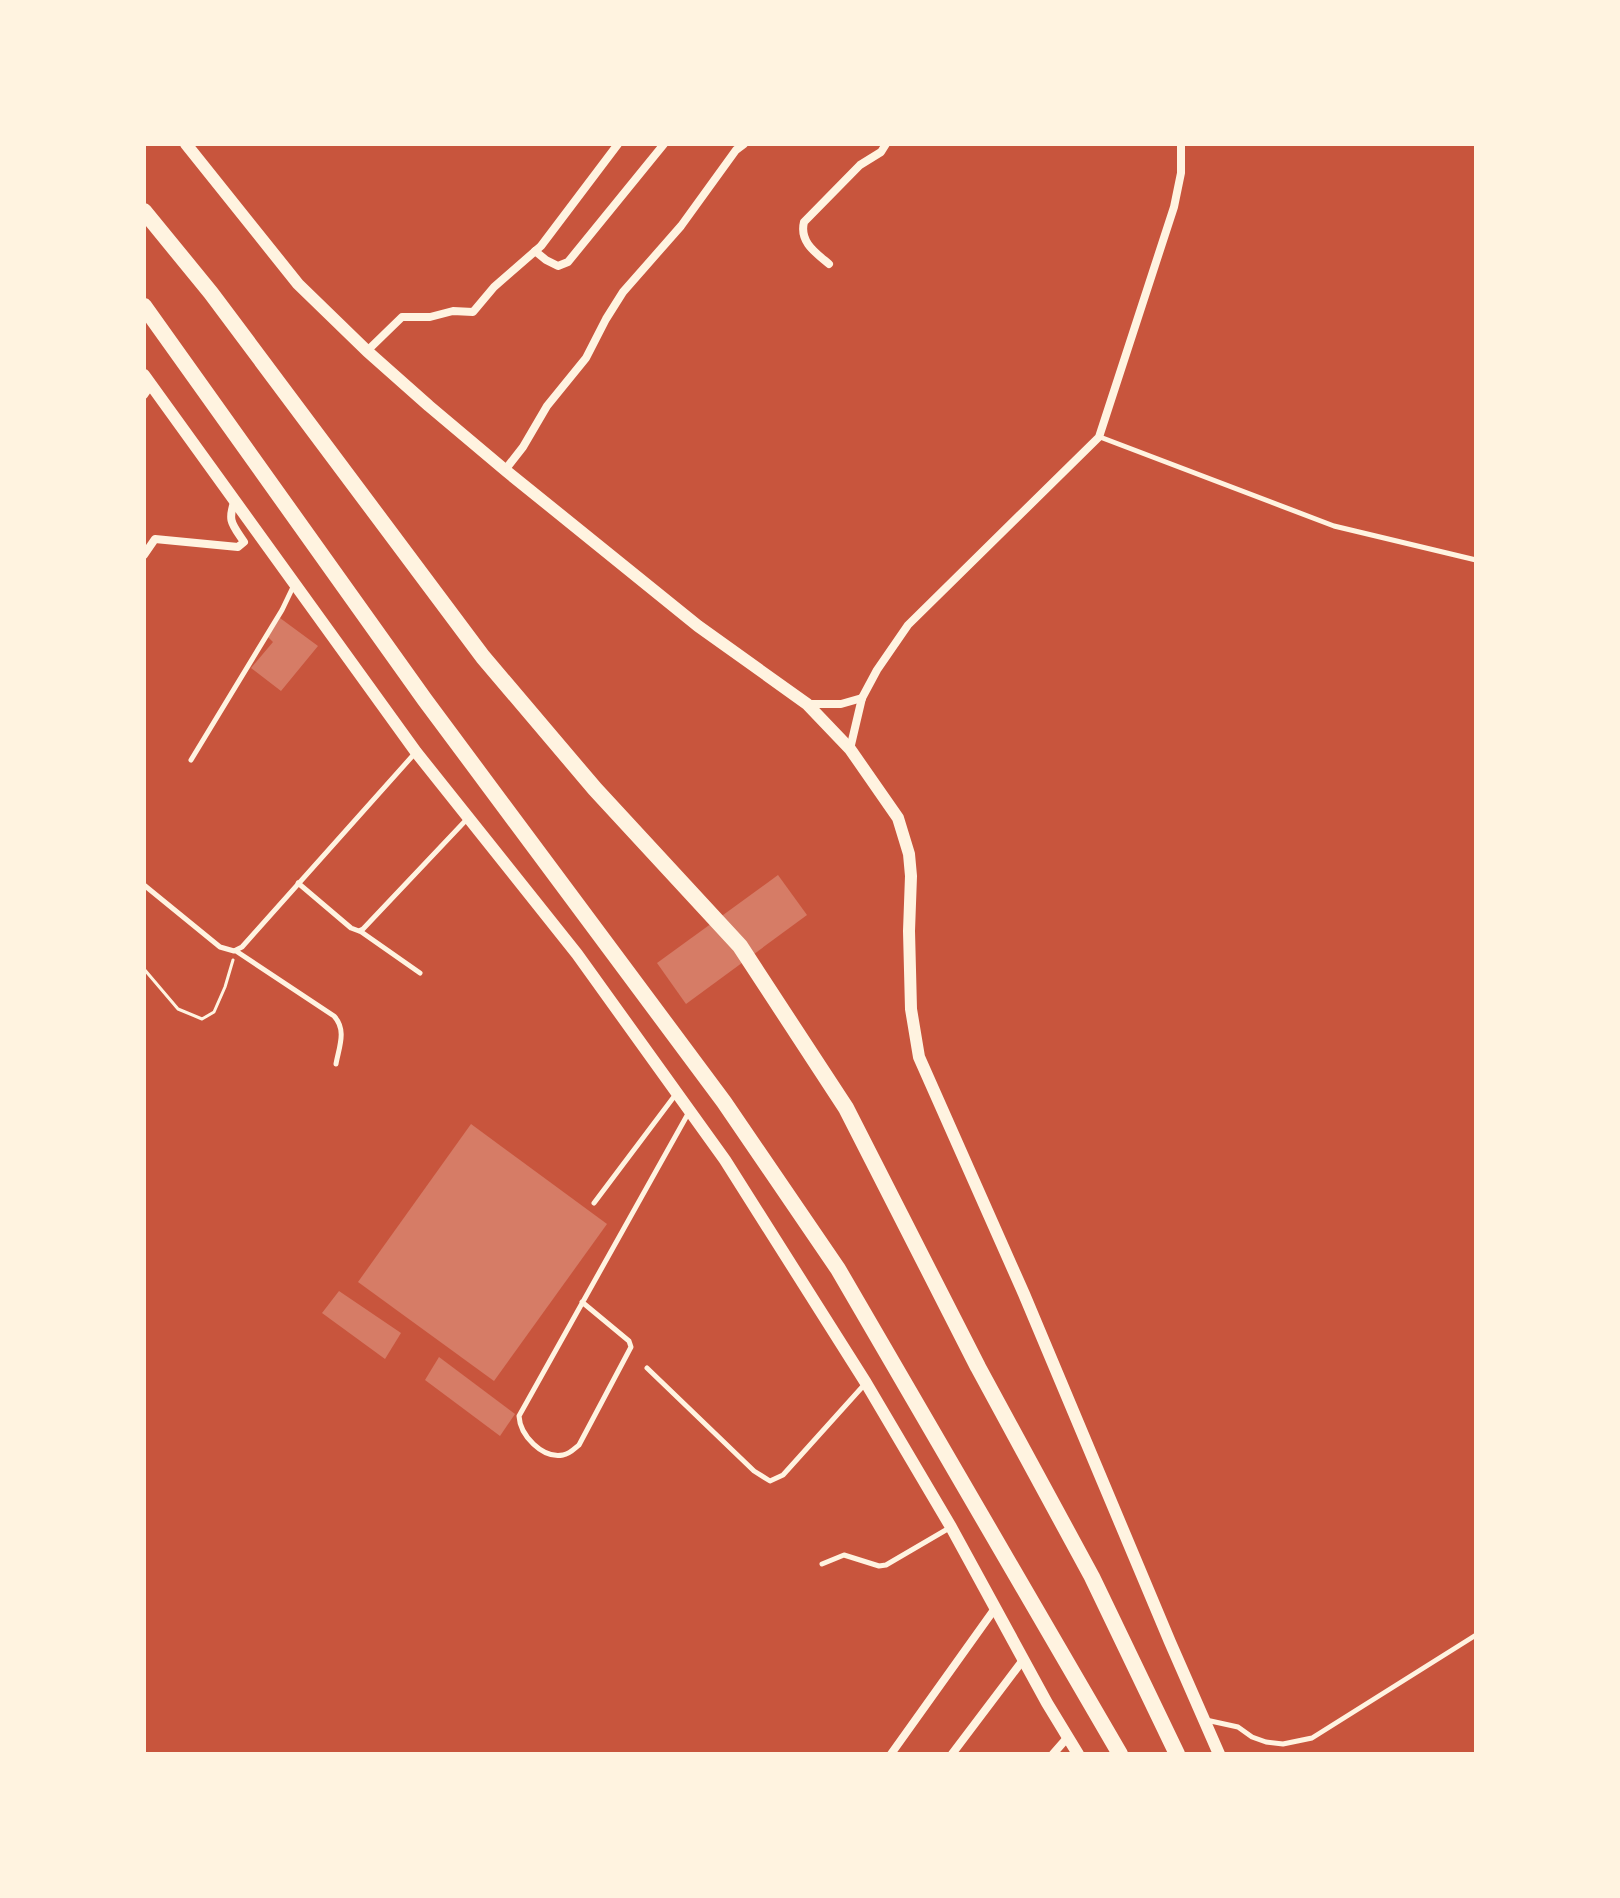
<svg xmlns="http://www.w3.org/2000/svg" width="1620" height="1898" font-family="'DM Sans',sans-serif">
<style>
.building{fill:#d67c66}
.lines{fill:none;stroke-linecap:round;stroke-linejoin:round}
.path{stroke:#fff3e0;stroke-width:3}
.service{stroke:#fff3e0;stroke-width:5}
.minor{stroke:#fff3e0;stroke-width:8}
.tertiary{stroke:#fff3e0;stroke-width:12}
.trunk{stroke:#fff3e0;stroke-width:16}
</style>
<rect width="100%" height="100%" fill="#c8553d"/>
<g class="building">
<polygon points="280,618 318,646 281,691 251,668 273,642 268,637"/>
<polygon points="778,875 807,915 686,1004 657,963"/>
<polygon points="471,1124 607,1224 494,1381 358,1282"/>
<polygon points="339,1291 401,1333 385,1359 322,1313"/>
<polygon points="439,1357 515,1414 500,1436 425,1380"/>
</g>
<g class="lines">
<polyline class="path" points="144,969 178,1009 202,1019 214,1012 225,987 233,960"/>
<g class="service">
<polyline points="1100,437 1334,526 1476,560"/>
<polyline points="191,760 282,610 294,585"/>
<polyline points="298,883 351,928 359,931 363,929 468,818"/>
<polyline points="144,885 220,947 234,951 242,947 416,752"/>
<polyline points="360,931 420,973"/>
<path d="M236,951L334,1016C347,1030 339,1047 336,1064"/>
<polyline points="594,1203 676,1094"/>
<path d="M582,1302L629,1341L631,1347L579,1445C574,1449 570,1454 563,1455C542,1459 520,1435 519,1416L689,1112"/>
<polyline points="647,1368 754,1471 770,1481 783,1475 864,1385"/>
<polyline points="822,1564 844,1555 879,1566 886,1565 951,1527"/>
<polyline points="1206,1720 1238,1727 1252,1737 1266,1742 1283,1744 1312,1738 1476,1635"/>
</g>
<g class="minor">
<polyline points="535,251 546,260 558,266 568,262 664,144"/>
<path d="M829,264C816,253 799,242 804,222L860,165L881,152L886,144"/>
<polyline points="367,351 402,317 430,317 453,311 473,312 494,287 541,246 618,144"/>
<polyline points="144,395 151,385"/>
<polyline points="505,470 523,447 547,406 586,358 606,319 623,292 681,226 736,150 744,144"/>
<path d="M144,555L155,539L238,547L244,542C232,524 227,521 235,500"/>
<polyline points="807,704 841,704 862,698"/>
<polyline points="850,749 862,698 877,670 908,625 1099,437 1174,207 1181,173 1181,144"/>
<polyline points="891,1754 996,1607"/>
<polyline points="952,1754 1023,1660"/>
<polyline points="1053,1754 1067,1738"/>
</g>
<g class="tertiary">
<polyline points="186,144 298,284 367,351 429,406 505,470 698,626 807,704 850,749 898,818 909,854 911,876 909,931 911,1009 919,1057 1024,1294 1170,1642 1219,1754"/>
<polyline points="144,375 416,752 577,954 725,1160 866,1383 951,1527 1047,1703 1078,1754"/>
</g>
<g class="trunk">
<polyline points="144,211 211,293 483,657 595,789 740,946 846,1108 978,1367 1092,1577 1177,1754"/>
<polyline points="144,306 425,700 724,1102 838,1269 1120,1754"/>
</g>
</g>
<rect width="1620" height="1898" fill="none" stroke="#fff3e0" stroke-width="292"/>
</svg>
